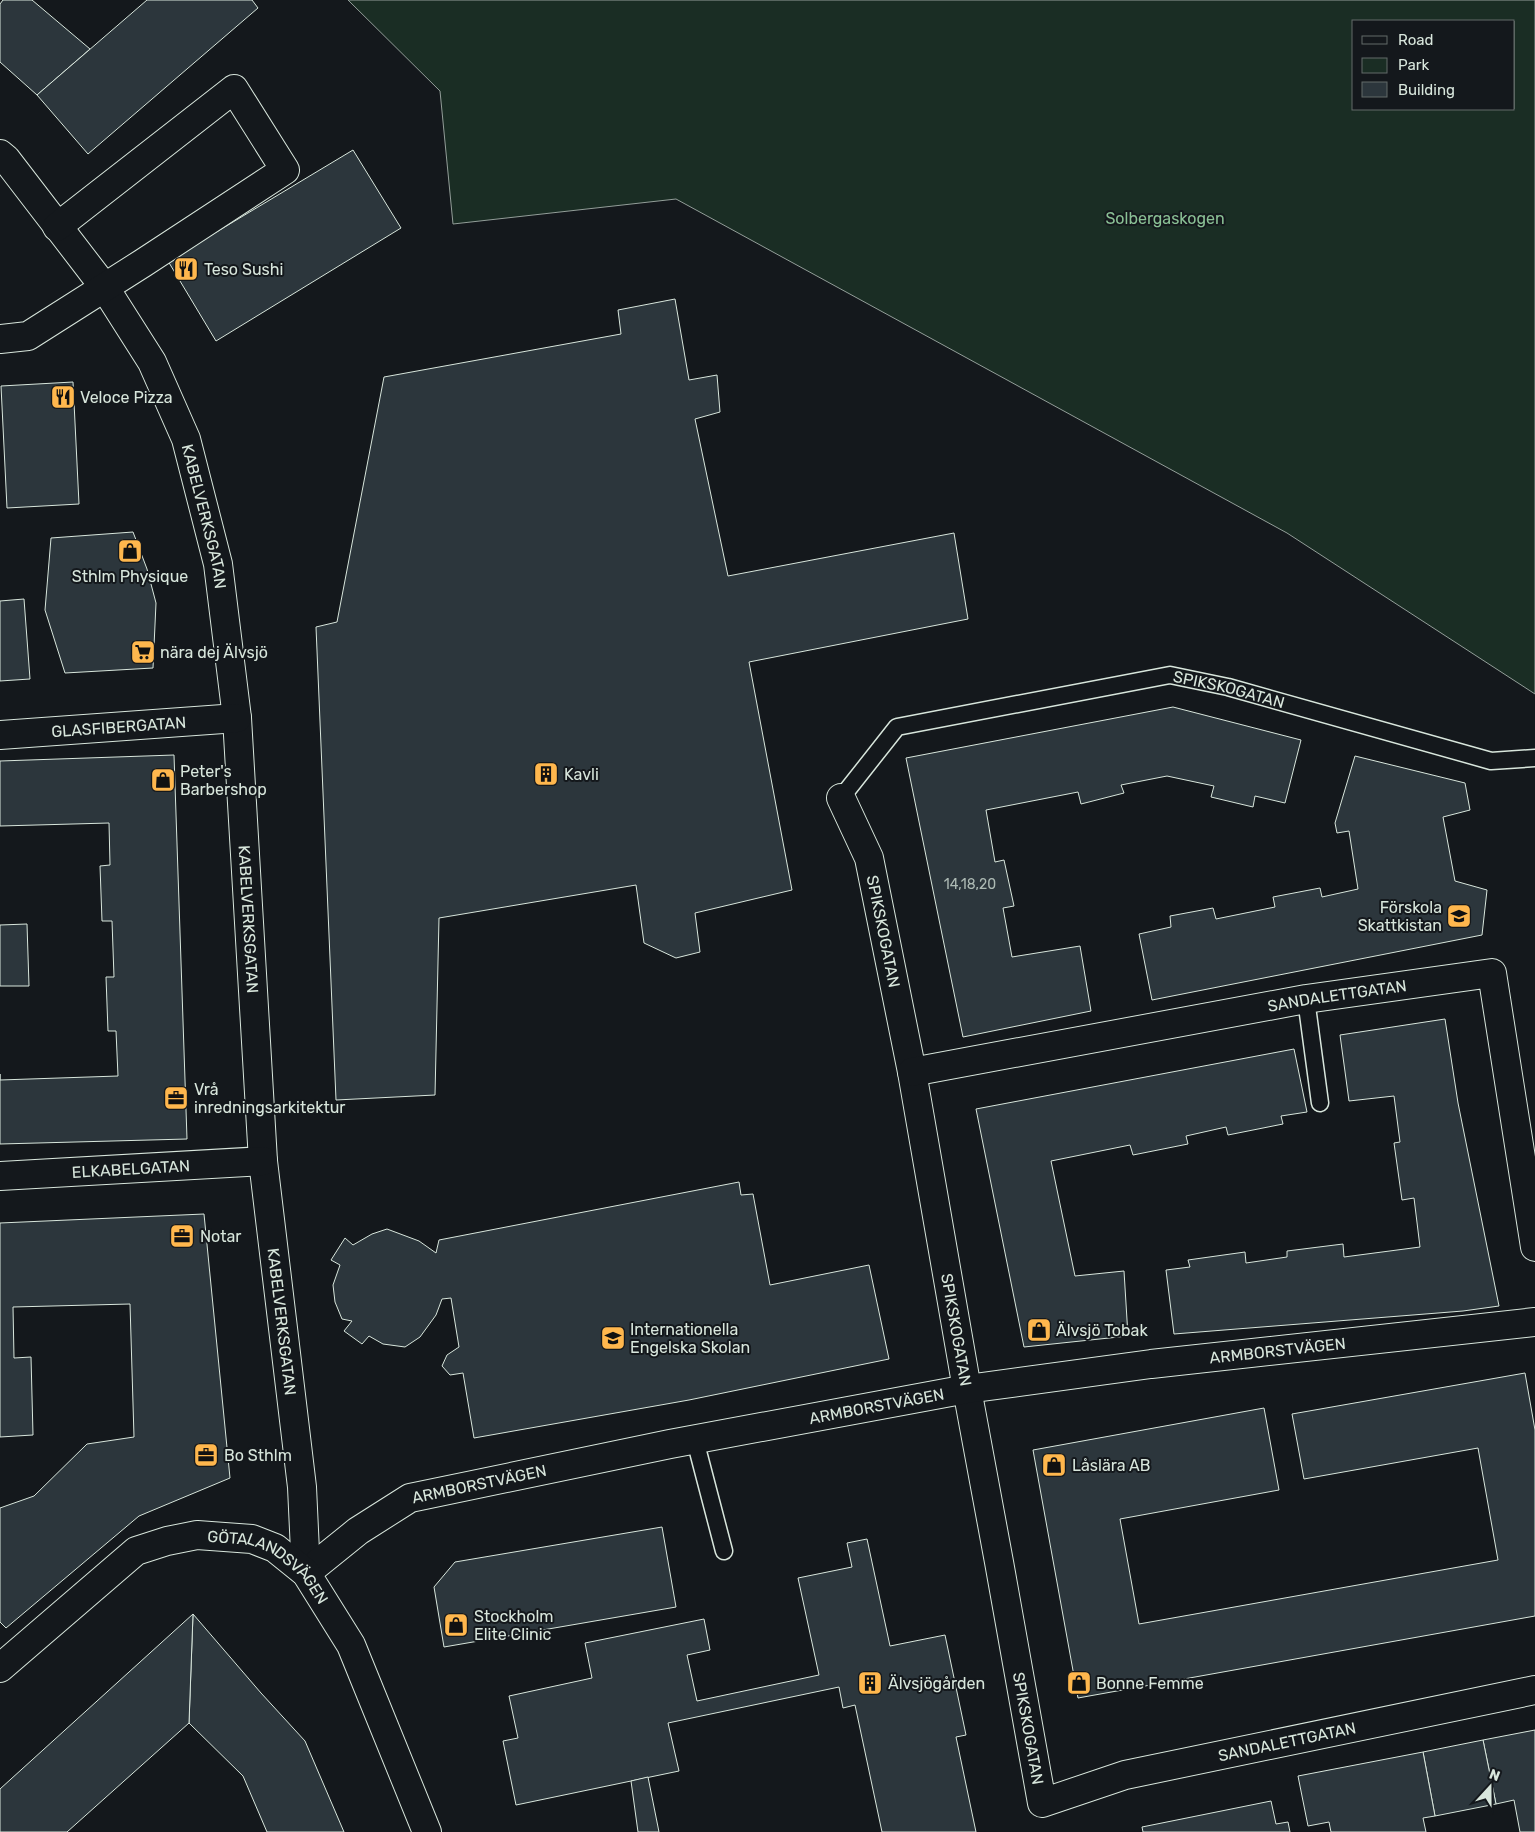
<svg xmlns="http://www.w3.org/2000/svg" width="1535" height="1832" font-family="Rubik,sans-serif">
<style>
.green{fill:#1a2d24;stroke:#939e99;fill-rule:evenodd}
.building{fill:#2c363c;stroke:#d8e6dc}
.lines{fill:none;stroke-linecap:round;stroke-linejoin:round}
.lane-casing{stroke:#d8e6dc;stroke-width:19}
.street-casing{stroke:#d8e6dc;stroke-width:30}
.lane{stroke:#14181c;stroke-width:16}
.street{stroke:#14181c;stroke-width:28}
.labels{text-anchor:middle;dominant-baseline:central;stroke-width:4;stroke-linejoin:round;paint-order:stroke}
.number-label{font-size:14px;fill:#adbab4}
.park-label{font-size:16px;fill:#8ac095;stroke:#14181c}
.poi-label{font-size:16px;fill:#d8e6dc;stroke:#14181c;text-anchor:start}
.street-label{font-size:16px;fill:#d8e6dc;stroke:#14181c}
</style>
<rect width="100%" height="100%" fill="#14181c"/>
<path class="green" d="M348,0H1535V694L1287,533L676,199L453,224L440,91ZM1354,21H1514V109H1354Z"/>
<g class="building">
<polygon points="3,0 32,0 90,49 37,95 0,62 0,4"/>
<polygon points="147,0 252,0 258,8 88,154 37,95"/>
<polygon points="353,150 401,228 216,341 168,261"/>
<polygon points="675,299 689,380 717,375 720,412 695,419 728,576 954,533 968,619 749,662 792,890 695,913 700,952 676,958 644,943 636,885 439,918 435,1095 336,1100 316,627 337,622 384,377 621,334 618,310"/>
<polygon points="73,382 79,504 7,508 1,386"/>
<polygon points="133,532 147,569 156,603 153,668 65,673 45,610 51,538"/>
<polygon points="24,599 30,679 0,681 0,601"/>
<polygon points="1173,707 1301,740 1285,803 1255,796 1253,807 1211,797 1214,786 1167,776 1121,785 1124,793 1081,804 1078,792 986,810 995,862 1004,860 1014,906 1003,908 1012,957 1080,946 1091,1011 963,1037 906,758"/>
<polygon points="174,755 187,1139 0,1144 0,1074 0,1080 118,1076 116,1031 108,1031 106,977 114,977 112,921 102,921 100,866 110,865 109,823 0,826 0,761"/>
<polygon points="1355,756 1465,783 1470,810 1443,817 1455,881 1487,890 1482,935 1152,1000 1139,934 1171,927 1170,916 1213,908 1216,919 1275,907 1273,897 1320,888 1322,897 1358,889 1349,831 1337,833 1335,823"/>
<polygon points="27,924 29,986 0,986 0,925"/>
<polygon points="1445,1019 1458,1103 1499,1306 1463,1311 1174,1334 1166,1270 1190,1267 1188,1260 1245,1252 1246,1263 1287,1257 1287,1251 1343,1244 1344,1257 1420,1247 1414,1198 1402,1200 1394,1143 1400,1142 1394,1096 1349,1101 1340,1035"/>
<polygon points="1294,1049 1307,1112 1281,1116 1283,1124 1228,1135 1226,1127 1186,1136 1188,1144 1133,1155 1130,1145 1051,1161 1075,1276 1124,1271 1128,1336 1024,1347 976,1109"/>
<polygon points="739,1182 741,1195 753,1194 770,1285 869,1265 889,1359 689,1400 474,1438 463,1373 450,1375 442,1366 447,1355 459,1347 451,1298 442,1299 436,1315 420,1337 405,1347 383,1344 369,1336 362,1344 344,1331 352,1321 342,1319 335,1302 333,1285 340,1265 331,1260 345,1238 353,1245 372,1234 387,1229 419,1241 436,1253 439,1240"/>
<polygon points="204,1214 230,1478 139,1516 6,1628 0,1622 0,1508 34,1496 87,1444 134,1437 130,1304 13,1307 14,1358 31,1357 33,1435 0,1437 0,1223"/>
<polygon points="1525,1373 1535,1430 1535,1616 1078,1698 1033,1450 1264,1408 1279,1490 1120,1519 1139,1624 1498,1560 1478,1448 1304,1479 1292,1414"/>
<polygon points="662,1527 676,1607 444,1647 434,1587 455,1562"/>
<polygon points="867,1539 890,1646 945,1635 966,1735 956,1737 976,1832 882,1832 855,1705 843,1708 839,1687 668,1723 679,1771 516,1805 503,1741 518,1738 509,1696 592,1678 585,1643 704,1619 710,1650 687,1655 697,1701 819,1675 798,1578 852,1567 847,1543"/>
<polygon points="193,1614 261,1693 305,1741 344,1832 267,1832 243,1776 189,1723"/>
<polygon points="193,1614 189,1723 67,1832 0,1832 0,1789"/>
<polygon points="1535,1730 1535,1832 1520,1832 1514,1800 1496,1804 1483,1740"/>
<polygon points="1483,1740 1496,1804 1435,1816 1423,1752"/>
<polygon points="1423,1752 1435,1816 1423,1818 1426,1832 1331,1832 1329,1822 1308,1826 1298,1776"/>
<polygon points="648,1777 659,1832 638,1832 631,1781"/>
<polygon points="1271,1801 1276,1824 1288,1822 1290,1832 1143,1832 1142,1827"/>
</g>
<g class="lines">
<defs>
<g id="lane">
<path id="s1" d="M841,798L897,727L1170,675L1228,687L1491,761L1535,758"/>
<polyline points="1306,999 1320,1103"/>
<polyline points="695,1440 724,1551"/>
</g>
<g id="street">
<path id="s2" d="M0,154L6,159L105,288L152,362L186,439L218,564L237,718L263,1161L302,1487L306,1573"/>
<polyline points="0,339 28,336 143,263 285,170 234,89 57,227"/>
<path id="s3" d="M0,735L237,718"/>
<path id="s4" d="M841,798L869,858L912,1072L967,1389L999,1562L1042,1803L1125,1775L1535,1690"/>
<path id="s5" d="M912,1072L1306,999L1492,973L1535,1247"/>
<path id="s6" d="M0,1176L263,1161"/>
<path id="s7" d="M306,1573L358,1531L410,1498L670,1444L967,1389L1151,1364L1535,1322"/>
<path id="s8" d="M0,1668L136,1551L167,1541L197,1535L252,1539L275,1548L306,1573L351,1645L427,1832"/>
</g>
</defs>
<use href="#lane" class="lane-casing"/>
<use href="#street" class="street-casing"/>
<use href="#lane" class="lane"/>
<use href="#street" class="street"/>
</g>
<defs>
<symbol id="restaurant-square" viewBox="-11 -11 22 22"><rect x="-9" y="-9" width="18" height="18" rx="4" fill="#ffb74d" stroke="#14181c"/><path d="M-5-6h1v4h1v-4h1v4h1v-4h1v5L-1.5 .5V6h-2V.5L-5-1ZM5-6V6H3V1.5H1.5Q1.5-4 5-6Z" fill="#111"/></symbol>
<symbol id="shop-square" viewBox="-11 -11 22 22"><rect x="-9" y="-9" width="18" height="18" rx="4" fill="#ffb74d" stroke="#14181c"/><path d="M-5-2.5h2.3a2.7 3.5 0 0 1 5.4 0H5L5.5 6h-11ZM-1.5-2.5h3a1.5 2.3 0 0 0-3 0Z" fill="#111"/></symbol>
<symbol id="supermarket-square" viewBox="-11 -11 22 22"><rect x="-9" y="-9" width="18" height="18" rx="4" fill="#ffb74d" stroke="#14181c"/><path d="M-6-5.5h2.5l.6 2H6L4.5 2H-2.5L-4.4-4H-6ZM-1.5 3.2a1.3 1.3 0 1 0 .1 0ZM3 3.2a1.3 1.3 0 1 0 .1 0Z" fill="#111"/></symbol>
<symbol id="building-square" viewBox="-11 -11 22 22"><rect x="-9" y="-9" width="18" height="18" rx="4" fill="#ffb74d" stroke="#14181c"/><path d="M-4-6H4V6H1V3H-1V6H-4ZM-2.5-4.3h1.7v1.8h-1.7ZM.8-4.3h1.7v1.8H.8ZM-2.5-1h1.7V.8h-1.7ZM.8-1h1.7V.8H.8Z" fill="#111"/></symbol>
<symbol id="school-square" viewBox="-11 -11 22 22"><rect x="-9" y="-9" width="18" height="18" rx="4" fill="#ffb74d" stroke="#14181c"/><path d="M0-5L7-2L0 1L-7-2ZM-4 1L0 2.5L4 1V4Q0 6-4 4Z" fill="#111"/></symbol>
<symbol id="office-square" viewBox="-11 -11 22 22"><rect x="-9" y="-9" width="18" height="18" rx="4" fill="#ffb74d" stroke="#14181c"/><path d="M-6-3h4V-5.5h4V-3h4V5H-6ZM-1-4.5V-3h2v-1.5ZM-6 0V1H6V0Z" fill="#111"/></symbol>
</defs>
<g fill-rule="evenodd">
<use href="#restaurant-square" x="172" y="255" width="28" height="28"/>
<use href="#restaurant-square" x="49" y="383" width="28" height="28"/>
<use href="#shop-square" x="116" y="537" width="28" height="28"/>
<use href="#supermarket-square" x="129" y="638" width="28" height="28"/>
<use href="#building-square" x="532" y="760" width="28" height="28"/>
<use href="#shop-square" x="149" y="766" width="28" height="28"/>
<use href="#school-square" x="1445" y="902" width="28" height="28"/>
<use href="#office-square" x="162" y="1084" width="28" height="28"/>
<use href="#office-square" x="168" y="1222" width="28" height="28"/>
<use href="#shop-square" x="1025" y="1316" width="28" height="28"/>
<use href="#school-square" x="599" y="1324" width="28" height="28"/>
<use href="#office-square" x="192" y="1441" width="28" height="28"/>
<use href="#shop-square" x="1040" y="1451" width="28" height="28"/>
<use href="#shop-square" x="442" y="1611" width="28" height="28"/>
<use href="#building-square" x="856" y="1669" width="28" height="28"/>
<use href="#shop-square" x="1065" y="1669" width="28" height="28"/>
</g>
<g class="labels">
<g class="number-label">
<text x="970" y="884">14,18,20</text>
</g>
<g class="park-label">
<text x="1165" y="218">Solbergaskogen</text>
</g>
<g class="poi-label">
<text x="204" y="269">Teso Sushi</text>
<text x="80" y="397">Veloce Pizza</text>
<text x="130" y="576" text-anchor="middle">Sthlm Physique</text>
<text x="160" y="652">nära dej Älvsjö</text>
<text x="180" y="771">Peter's<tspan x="180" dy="18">Barbershop</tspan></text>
<text x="564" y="774">Kavli</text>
<text x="1442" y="907" text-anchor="end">Förskola<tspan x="1442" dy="18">Skattkistan</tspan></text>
<text x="194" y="1089">Vrå<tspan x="194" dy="18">inredningsarkitektur</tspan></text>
<text x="200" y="1236">Notar</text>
<text x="630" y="1329">Internationella<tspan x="630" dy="18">Engelska Skolan</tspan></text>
<text x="1056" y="1330">Älvsjö Tobak</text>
<text x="224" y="1455">Bo Sthlm</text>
<text x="1072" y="1465">Låslära AB</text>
<text x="474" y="1616">Stockholm<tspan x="474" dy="18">Elite Clinic</tspan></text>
<text x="888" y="1683">Älvsjögården</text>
<text x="1096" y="1683">Bonne Femme</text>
</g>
<g class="street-label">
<text stroke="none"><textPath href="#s2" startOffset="422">KABELVERKSGATAN</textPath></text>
<text stroke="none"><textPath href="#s1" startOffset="429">SPIKSKOGATAN</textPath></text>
<text stroke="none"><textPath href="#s3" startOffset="119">GLASFIBERGATAN</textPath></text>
<text stroke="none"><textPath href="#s2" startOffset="828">KABELVERKSGATAN</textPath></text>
<text stroke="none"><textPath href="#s4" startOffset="141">SPIKSKOGATAN</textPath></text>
<text stroke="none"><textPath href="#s5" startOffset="432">SANDALETTGATAN</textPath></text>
<text stroke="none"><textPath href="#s6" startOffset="131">ELKABELGATAN</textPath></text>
<text stroke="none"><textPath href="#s2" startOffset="1232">KABELVERKSGATAN</textPath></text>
<text stroke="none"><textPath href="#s4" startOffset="546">SPIKSKOGATAN</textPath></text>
<text stroke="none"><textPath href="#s7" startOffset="1009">ARMBORSTVÄGEN</textPath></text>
<text stroke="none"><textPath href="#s7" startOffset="604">ARMBORSTVÄGEN</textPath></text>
<text stroke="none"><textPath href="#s7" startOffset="199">ARMBORSTVÄGEN</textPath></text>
<text stroke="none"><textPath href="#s8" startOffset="325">GÖTALANDSVÄGEN</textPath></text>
<text stroke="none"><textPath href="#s4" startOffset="951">SPIKSKOGATAN</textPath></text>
<text stroke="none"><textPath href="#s4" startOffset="1280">SANDALETTGATAN</textPath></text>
</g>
</g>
<rect x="1352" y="20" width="162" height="90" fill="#14181c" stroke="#626a69"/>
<rect x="1362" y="36" width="25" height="8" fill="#14181c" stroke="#626a69"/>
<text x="1398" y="45" font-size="15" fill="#d8e6dc">Road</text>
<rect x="1362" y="58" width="25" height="15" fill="#1a2d24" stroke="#626a69"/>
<text x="1398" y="70" font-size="15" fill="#d8e6dc">Park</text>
<rect x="1362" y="82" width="25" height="15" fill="#2c363c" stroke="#626a69"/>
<text x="1398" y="95" font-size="15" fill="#d8e6dc">Building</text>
<g transform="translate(1490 1787) rotate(21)" stroke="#14181c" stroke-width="4" paint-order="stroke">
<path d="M0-4L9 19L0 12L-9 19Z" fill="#d8e6dc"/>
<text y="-8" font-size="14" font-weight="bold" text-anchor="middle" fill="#d8e6dc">N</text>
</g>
</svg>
